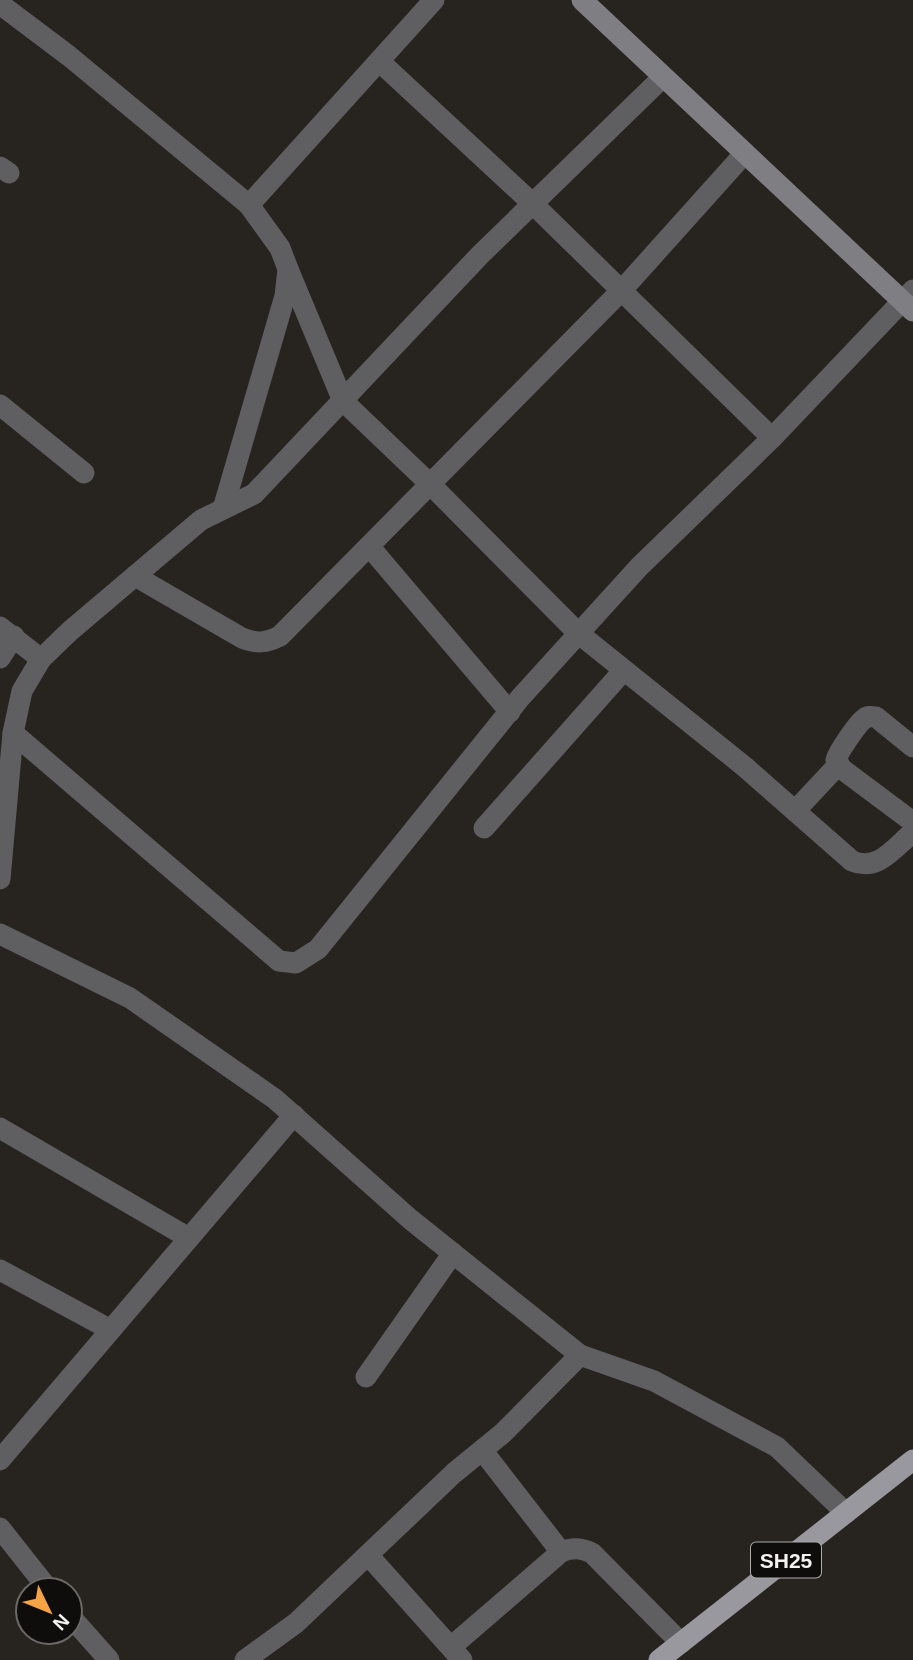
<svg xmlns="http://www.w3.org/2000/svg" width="913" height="1660" font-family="Arial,sans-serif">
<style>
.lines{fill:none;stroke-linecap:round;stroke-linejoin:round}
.street{stroke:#5f5e61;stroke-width:21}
.secondary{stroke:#7f7f83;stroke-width:21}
.primary{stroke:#98989e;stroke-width:21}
.labels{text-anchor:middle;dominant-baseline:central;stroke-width:7;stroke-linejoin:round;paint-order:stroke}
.shield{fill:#0f0d0b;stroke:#afadaa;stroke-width:2}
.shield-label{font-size:21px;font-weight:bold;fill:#f4f2ee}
</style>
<rect width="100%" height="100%" fill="#27241f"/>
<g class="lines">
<g class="street">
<polyline points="0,4 69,56 249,205 434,0"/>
<polyline points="379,61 533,204 772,438"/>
<polyline points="0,167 9,173"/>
<path d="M288,269L343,401L430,484L578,633L745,767L852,861C878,872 894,848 913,832"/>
<polyline points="0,405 84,473"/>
<polyline points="223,509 285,296 288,269 280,248 249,205"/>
<polyline points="369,546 510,712"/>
<path d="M135,576L242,638C257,644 266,643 280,636L622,290L745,153"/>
<polyline points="0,627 41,659"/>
<polyline points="0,658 14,636"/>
<polyline points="13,733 279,961 296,963 318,949 520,698 639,567 772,438 913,290"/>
<path d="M913,747L876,717C871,717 868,715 864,719C858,723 838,752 836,760L842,769L913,822"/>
<polyline points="795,811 839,764"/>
<polyline points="484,828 624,670"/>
<polyline points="0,879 13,733 22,691 41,659 70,631 201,520 254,494 480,255 663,77"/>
<polyline points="0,934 130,998 275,1099 410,1219 580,1355 654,1381 777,1447 846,1513"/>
<polyline points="0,1128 189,1238"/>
<polyline points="0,1270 111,1330"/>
<polyline points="366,1377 453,1253"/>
<polyline points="482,1450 561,1552"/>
<polyline points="0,1460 294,1115"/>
<polyline points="0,1528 49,1590"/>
<polyline points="368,1555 462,1660"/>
<polyline points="70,1616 109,1660"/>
<path d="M451,1647L561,1552C573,1547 581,1548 592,1553L681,1643"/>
<polyline points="245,1660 296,1623 454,1473 503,1433 580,1355"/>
</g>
<polyline class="secondary" points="582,0 913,311"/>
<polyline class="primary" points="659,1660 913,1460"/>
</g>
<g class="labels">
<rect class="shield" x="751" y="1542.5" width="70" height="35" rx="5"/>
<g class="shield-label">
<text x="786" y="1560">SH25</text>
</g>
</g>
<g transform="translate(49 1611) rotate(133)"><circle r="33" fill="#0f0d0b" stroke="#6b6966" stroke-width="2"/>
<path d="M0-5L12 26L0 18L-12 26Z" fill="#f4a444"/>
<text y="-10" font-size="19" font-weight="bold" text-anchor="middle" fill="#f4f2ee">N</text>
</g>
</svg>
